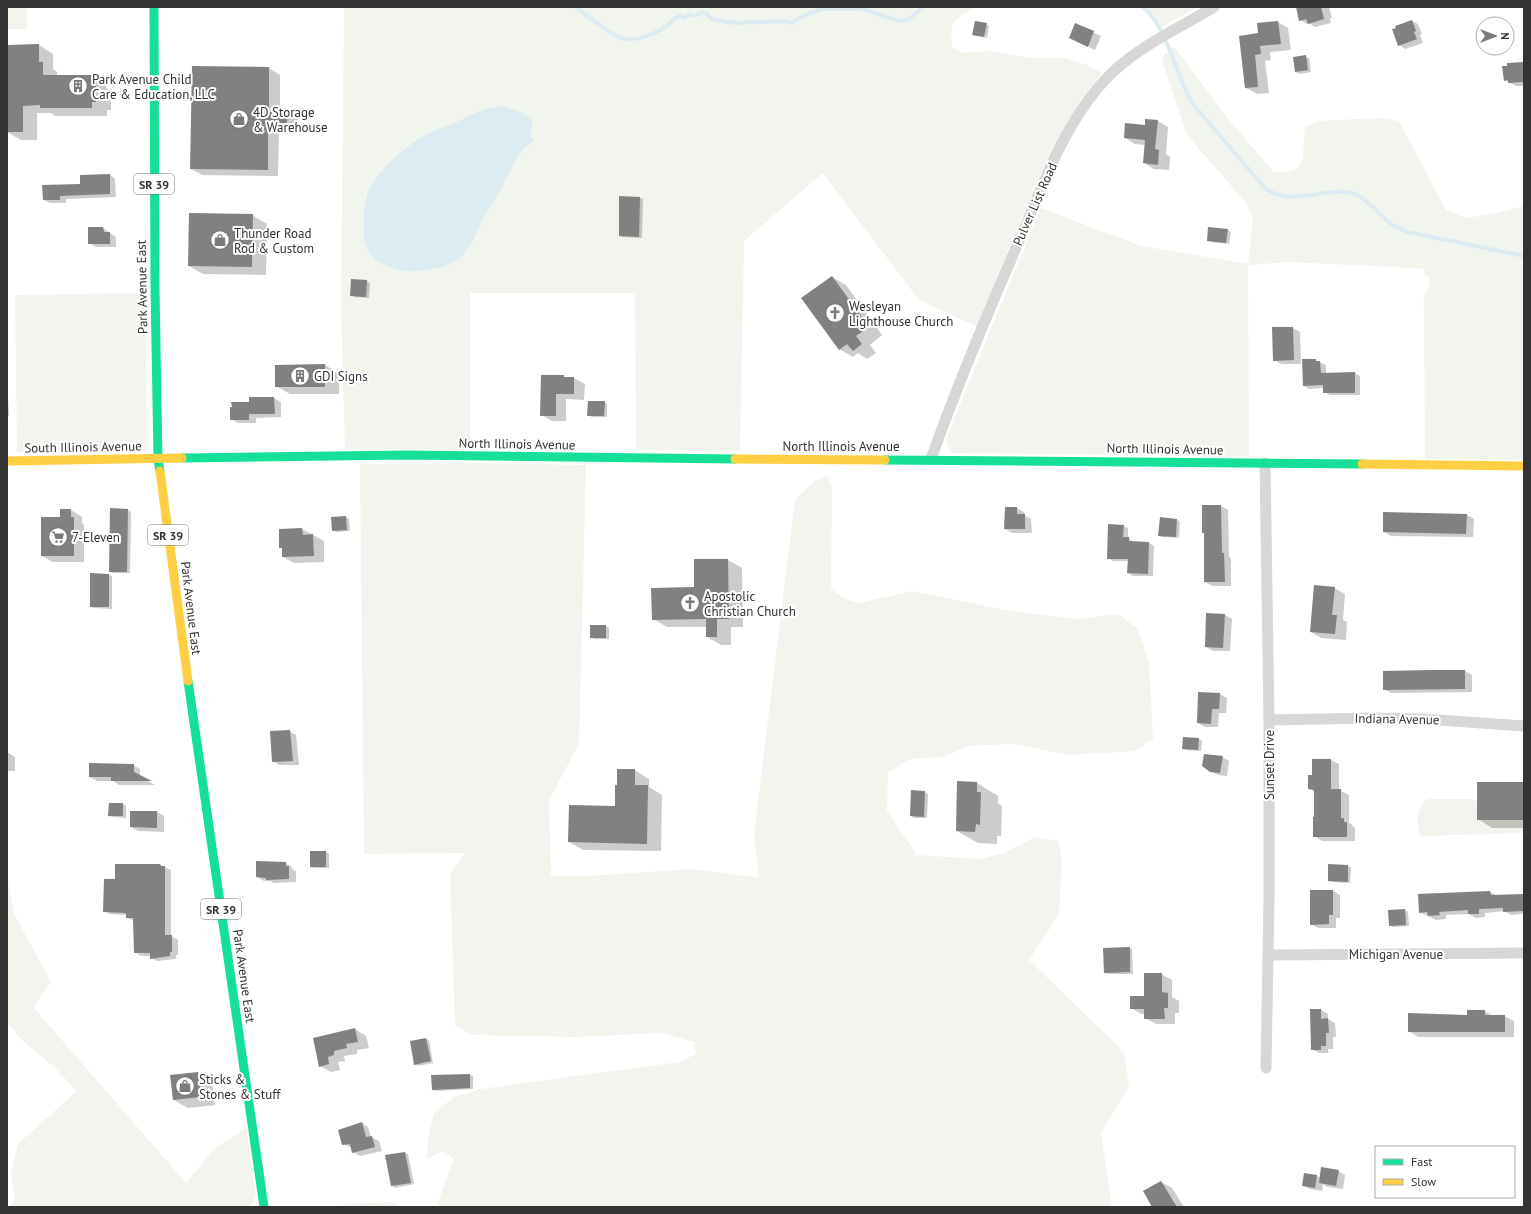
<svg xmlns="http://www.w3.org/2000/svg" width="1531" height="1214" font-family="'PT Sans',sans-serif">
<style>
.green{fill:#f1f5ed}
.water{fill:#ddebf3}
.shadow{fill:#0003}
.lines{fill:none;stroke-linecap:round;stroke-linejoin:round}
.stream{stroke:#ddebf3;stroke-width:4}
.building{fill:#818181}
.street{stroke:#d7d7d7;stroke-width:11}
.fast{stroke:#16e098;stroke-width:9}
.slow{stroke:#ffcf43;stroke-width:9}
.labels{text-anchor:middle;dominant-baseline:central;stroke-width:4;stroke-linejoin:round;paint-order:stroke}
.shield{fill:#fff;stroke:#707070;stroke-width:1}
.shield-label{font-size:12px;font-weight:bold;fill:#333}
.poi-label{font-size:13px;fill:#333;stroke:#fff;text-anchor:start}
.street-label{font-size:13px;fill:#333;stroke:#fff}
</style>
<rect width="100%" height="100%" fill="#fff"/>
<g class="green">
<rect x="7" y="7" width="20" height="22"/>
<path d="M343,7H976C954,20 950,19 952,47L962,53L989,51L1032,58H1065L1090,66L1102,73C1068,111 1047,158 1027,205C1010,246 993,286 977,327L919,300L823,173L744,241L740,451L636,450L635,293H470V450L345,449L341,307L344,8Z"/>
<polygon points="1140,7 1198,7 1158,29 1151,17"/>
<path d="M1172,47L1176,49L1231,122L1274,172H1286L1298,169L1303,156L1305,126L1319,121L1379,118L1399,121L1446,210L1466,218L1492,214L1524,206V460L1425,459L1424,309C1421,292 1430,292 1430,279L1425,275L1424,269L1414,268L1289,262L1248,265L1249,456L953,453L948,447L946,439L989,333L1041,208L1141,246L1248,264L1253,219L1247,204L1187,135L1162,60L1165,54Z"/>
<polygon points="145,293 147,451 17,452 15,295"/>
<polygon points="468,463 586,465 579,744 549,800 551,876 588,876 692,869 759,878 754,834 795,500 814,481 827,476 832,487 831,589 845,599 859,603 912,591 1016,612 1079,619 1118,614 1138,629 1149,662 1153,739 1135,751 1069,755 1013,744 968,746 944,757 910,759 888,772 887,811 917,855 981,859 1004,853 1036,837 1059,841 1062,862 1059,914 1029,960 1124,1052 1129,1087 1101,1133 1112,1207 436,1207 454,1159 443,1151 427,1159 428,1139 434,1113 454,1097 481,1089 679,1062 696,1054 694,1042 660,1033 576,1037 470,1035 455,1025 450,874 465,853 364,854 360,464"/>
<path d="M1428,799H1472L1477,802V815L1480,820H1524V833L1421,836C1415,823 1416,807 1428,799Z"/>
<polygon points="7,875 14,914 51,982 33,1007 186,1183 214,1149 246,1128 256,1196 250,1207 10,1207 15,1199 11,1172 18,1144 77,1091 53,1066 24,1042 7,1023"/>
<polygon points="391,1202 400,1207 333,1207 347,1204"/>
</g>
<path class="water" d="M501,106C514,109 523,111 532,121V127L530,135L533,141C515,154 509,174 499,193C494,202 487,210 483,219C476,233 471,250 457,260C449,266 436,269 426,270C409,273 394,271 379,262C363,252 363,234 364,216C365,208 365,198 369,189C372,182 378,176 383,170C397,154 414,140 433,131C441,128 448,125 456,122C472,115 483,108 501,106Z"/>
<g class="shadow">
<polygon points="1297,7 1329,7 1332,18 1330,18 1331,23 1315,27 1309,23 1307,24 1300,20"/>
<polygon points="1412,21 1418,24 1422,34 1420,35 1423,43 1405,49 1399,45"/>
<polygon points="1278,22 1288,28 1291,50 1270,52 1271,60 1265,61 1269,93 1257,94 1246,88 1259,34"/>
<polygon points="986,24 989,26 987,38 973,35"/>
<polygon points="1076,24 1101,36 1095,50 1070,38"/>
<polygon points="39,45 53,54 53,69 57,72 57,76 92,76 106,85 106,88 111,91 111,110 107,110 107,116 55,116 51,113 37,113 37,140 21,140 7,132 7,46"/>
<polygon points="1306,57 1309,58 1311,72 1299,74 1296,72"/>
<polygon points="1524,63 1524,86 1516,86 1505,80"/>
<polygon points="193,67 269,68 280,75 280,113 287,113 298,119 297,132 279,131 278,176 202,175 191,169"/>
<polygon points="1158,121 1168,127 1166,154 1170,157 1169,170 1154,169 1144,163 1145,145 1135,144 1125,138 1145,126"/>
<polygon points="110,175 115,179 116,197 66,199 66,203 50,203 44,200"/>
<polygon points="640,198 643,199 642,238 623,237 620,236"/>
<polygon points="252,215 267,224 266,275 203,274 189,266"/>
<polygon points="103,228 116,237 116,247 96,247 89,243"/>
<polygon points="1228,230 1231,232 1229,244 1211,242 1208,240"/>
<polygon points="832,277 846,285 882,335 870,345 876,353 867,359 858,353 853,357 839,349"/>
<polygon points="352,280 367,281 370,283 369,298 355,297 352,295"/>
<polygon points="1273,328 1293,328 1300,332 1301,364 1281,364 1274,360"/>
<polygon points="1315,360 1326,365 1326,374 1355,373 1360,376 1360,395 1330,395 1324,392 1324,388 1309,389 1304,386"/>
<polygon points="325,365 339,374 339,394 290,394 276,386"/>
<polygon points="7,373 9,416 7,416"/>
<polygon points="563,376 567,378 574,378 585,384 584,400 566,399 566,421 552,421 542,415"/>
<polygon points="274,398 281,402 281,417 256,418 256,423 238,423 231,419 250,403"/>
<polygon points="604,402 607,404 607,417 592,417 588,415"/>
<polygon points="1203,506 1221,506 1228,510 1229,557 1231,558 1231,586 1212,586 1205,582 1205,534 1203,533"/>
<polygon points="1017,508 1024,512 1024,515 1031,519 1032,533 1012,533 1005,529"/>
<polygon points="111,509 128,510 131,512 130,573 113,573 110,571"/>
<polygon points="71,510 82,517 82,523 84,524 84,562 53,562 42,556 61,518"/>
<polygon points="1467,515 1474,519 1473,537 1391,536 1384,532"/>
<polygon points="346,517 349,519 350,531 336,532 333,530"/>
<polygon points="1177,520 1180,521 1179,538 1162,537 1159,535"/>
<polygon points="1123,526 1128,528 1128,538 1133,542 1149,543 1154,546 1153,576 1133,576 1128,573 1129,561 1113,561 1108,558"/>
<polygon points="302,529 324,541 324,562 294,563 283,557 283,549 280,547"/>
<polygon points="728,560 742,568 743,627 731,627 731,645 721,645 707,637 707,627 667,627 653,619 695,588"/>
<polygon points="91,574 109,575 112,576 112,609 94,608 91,607"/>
<polygon points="1334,588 1345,594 1343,620 1347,622 1346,640 1321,638 1311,632"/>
<polygon points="1225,615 1232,619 1230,651 1213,651 1206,647"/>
<polygon points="591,626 606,626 609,628 609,639 594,639 591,637"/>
<polygon points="1465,671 1472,675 1472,692 1391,693 1384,689"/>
<polygon points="1220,694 1227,698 1226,713 1219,713 1218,727 1205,727 1198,723"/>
<polygon points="289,731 296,735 299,765 279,765 273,761"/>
<polygon points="1199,739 1202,741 1201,751 1186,750 1183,748"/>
<polygon points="7,752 15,757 15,771 7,771"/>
<polygon points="1222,757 1229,761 1227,776 1218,775 1210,771"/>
<polygon points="1331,760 1339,764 1339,790 1349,795 1349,822 1355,828 1355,841 1322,841 1314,836 1315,818 1315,792 1309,788 1313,776"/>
<polygon points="133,765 140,769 140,777 155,785 119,785 113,781 97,781 90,777"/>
<polygon points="635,770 649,779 649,787 662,795 661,851 583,850 569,842 616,807 618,786"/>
<polygon points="977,783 998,796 998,803 1002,806 1001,836 997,836 997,844 978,843 957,831"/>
<polygon points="1524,783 1524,828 1492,828 1478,819"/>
<polygon points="925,792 928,794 927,818 914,818 911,816"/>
<polygon points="110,804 123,804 126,806 126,818 113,817 109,816"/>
<polygon points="157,812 164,816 164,832 138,831 131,827"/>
<polygon points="326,852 329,854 329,868 314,868 311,867"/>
<polygon points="285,863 292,867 292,869 296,871 296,882 274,883 270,881 264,881 257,877"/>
<polygon points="160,865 171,870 171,936 178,940 178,955 176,955 176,959 157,961 151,958 151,956 141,956 135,952 135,921 127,918 127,915 110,914 104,911 116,880"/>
<polygon points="1348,866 1351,868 1350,883 1332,882 1329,880"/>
<polygon points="1333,891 1340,895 1340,918 1336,918 1336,928 1318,928 1311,924"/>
<polygon points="1490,892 1497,896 1524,895 1524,914 1511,915 1505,911 1485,913 1485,917 1476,918 1469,914 1446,915 1446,919 1436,920 1420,912"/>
<polygon points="1405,910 1408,912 1409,926 1393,927 1390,925"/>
<polygon points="1129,948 1132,949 1133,974 1108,974 1104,972"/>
<polygon points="1161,974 1172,980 1172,997 1179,1001 1179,1013 1175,1013 1175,1024 1156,1024 1145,1018 1145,1014 1141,1014 1131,1008 1145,997"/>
<polygon points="1321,1010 1328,1014 1328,1019 1335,1023 1336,1037 1333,1037 1333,1049 1328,1049 1328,1053 1319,1053 1312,1049"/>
<polygon points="1485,1011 1492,1016 1504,1016 1514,1021 1514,1037 1418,1037 1409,1031"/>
<polygon points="355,1029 366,1036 369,1048 357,1050 357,1054 344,1056 345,1061 338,1062 340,1070 331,1072 320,1066 314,1039"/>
<polygon points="426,1039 429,1040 433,1063 418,1066 415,1064"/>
<polygon points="198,1073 212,1081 215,1105 188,1108 174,1100"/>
<polygon points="470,1075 473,1076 473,1089 436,1091 433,1089"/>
<polygon points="362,1123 368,1127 371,1137 379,1141 382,1151 360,1156 353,1152 352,1148 343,1144"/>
<polygon points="405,1153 408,1154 414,1184 395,1188 392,1186"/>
<polygon points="1338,1171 1345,1175 1343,1189 1327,1187 1323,1184 1322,1191 1310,1189 1303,1185 1317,1176 1321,1178"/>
<polygon points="1161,1182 1172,1188 1184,1207 1152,1207"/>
</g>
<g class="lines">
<g class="stream">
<path d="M576,7C585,15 615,37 625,39C642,41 665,30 675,18L680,16L684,18L689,14C694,18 697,15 702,12L707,14L711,19L735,23L786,21L791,23L807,14L822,9H862L896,20L903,21L909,19L923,7"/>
<path d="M1143,7C1167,27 1176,75 1192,103L1265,188C1287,206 1320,190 1346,192C1364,193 1377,214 1391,224C1396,227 1402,229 1407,232L1524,256"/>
</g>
</g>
<g class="building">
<polygon points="1296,7 1321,7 1324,19 1308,24 1306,19 1299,21"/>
<polygon points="1412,20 1416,31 1414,32 1417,39 1398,46 1392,29 1396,28 1395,26"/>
<polygon points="975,21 987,23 984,37 972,35"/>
<polygon points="1278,21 1281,44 1260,46 1261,54 1255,55 1258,87 1245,88 1239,36 1258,33 1257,23"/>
<polygon points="1075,23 1094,31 1088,47 1069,38"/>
<polygon points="39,44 39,62 43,62 43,75 92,75 92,81 96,81 96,102 92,102 92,108 40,108 40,105 23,106 23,132 7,132 7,45"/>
<polygon points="1306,55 1308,70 1295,72 1293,57"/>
<polygon points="1524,62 1524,82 1508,83 1508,80 1504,81 1502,66 1507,66 1507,63"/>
<polygon points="192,66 269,67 269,112 287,112 287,126 268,126 268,170 190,169"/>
<polygon points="1145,119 1158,120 1155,149 1159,150 1158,165 1143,163 1145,140 1124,138 1125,123 1145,125"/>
<polygon points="110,174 110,194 60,196 60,200 43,200 42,185 80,184 80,175"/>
<polygon points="619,196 640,197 639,237 619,236"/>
<polygon points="189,213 253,214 252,267 188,266"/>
<polygon points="88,227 103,227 104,232 110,232 110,244 88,244"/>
<polygon points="1208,227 1228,229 1226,243 1207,241"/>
<polygon points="832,276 869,327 856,336 862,344 853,351 847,344 839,350 801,298"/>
<polygon points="351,279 367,280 366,297 350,296"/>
<polygon points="1272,327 1293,327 1294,360 1273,361"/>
<polygon points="1302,359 1316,359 1316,361 1320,361 1321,373 1355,372 1355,393 1323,393 1323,385 1303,386"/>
<polygon points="325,364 325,387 275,387 275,365"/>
<polygon points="541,375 564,375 564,377 574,377 574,394 556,394 556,416 540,416"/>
<polygon points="249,397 274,397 275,414 249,414 249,420 230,420 230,407 232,407 231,402 249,402"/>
<polygon points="588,401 605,401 604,416 587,416"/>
<polygon points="1202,505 1221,505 1222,553 1224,553 1225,582 1204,582 1204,533 1202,533"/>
<polygon points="1005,507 1017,507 1017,514 1025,514 1025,529 1004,529"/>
<polygon points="110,508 128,509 127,572 109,572"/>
<polygon points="60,509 71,509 71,517 74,517 74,556 41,556 41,517 60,517"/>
<polygon points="1383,512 1467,514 1466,534 1383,532"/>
<polygon points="346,516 347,530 332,531 331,517"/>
<polygon points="1160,517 1177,519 1176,537 1158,536"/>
<polygon points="1108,524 1124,525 1123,537 1129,537 1129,541 1149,542 1148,574 1127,573 1128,559 1107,559"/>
<polygon points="302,528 303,535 313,534 314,556 282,557 282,548 279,548 279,529"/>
<polygon points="694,559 728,559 729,619 717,619 717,637 706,637 706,619 652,620 651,588 694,587"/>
<polygon points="90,573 109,574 109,607 90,607"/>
<polygon points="1314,585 1335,587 1332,615 1337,615 1335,634 1310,632"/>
<polygon points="1206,613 1225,614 1223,648 1205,647"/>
<rect x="590" y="625" width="16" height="13"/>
<polygon points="1430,670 1465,670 1465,689 1383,690 1383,671"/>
<polygon points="1198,692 1220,693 1219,709 1212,709 1211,724 1197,723"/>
<polygon points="290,730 293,761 272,762 270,731"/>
<polygon points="1183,737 1199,738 1198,750 1182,749"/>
<polygon points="1204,754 1223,756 1220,773 1210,772 1202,766"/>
<polygon points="1312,759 1331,759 1331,789 1341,789 1341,818 1344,818 1344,822 1347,822 1347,837 1313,837 1313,817 1314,817 1314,790 1308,789 1308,775 1312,775"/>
<polygon points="89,763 134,764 134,772 152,781 111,781 111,777 89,777"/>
<polygon points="617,769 635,769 635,785 648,785 647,844 568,842 569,805 615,806 615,785 617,785"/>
<polygon points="957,781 977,782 977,792 981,792 980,825 976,824 975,832 956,831"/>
<rect x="1477" y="782" width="47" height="38"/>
<polygon points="911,790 925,791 924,817 910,816"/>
<polygon points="109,803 123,803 123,816 108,816"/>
<polygon points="130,811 157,811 157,828 130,827"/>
<rect x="310" y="851" width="16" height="16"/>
<polygon points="256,861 286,862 286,866 289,866 289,879 266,880 266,878 256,877"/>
<polygon points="115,864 160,864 161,866 165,866 165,935 172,935 172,952 170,952 170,956 150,959 150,953 134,953 133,918 126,918 126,913 103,912 104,879 115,879"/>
<polygon points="1328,864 1348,865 1348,882 1328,881"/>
<polygon points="1310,890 1333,890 1333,915 1329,915 1329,924 1310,925"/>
<polygon points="1490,891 1491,895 1524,894 1524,911 1503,912 1503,908 1479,909 1479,914 1468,914 1468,910 1439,912 1440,915 1428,916 1427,912 1419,913 1418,894"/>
<polygon points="1405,909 1406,925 1389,926 1388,910"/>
<polygon points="1130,947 1130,972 1104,973 1103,948"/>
<polygon points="1144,973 1162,973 1162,992 1168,993 1168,1008 1164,1008 1165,1019 1144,1019 1144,1009 1130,1009 1130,996 1144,996"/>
<polygon points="1310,1009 1321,1009 1321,1019 1328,1018 1329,1033 1326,1033 1326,1046 1321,1046 1321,1050 1311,1050"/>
<polygon points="1467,1010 1485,1010 1485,1015 1505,1015 1505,1032 1408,1032 1408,1013 1467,1015"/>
<polygon points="355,1028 358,1042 346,1044 347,1048 334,1051 334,1055 328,1057 329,1064 319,1067 313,1038"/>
<polygon points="426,1038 431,1061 414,1065 410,1041"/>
<polygon points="198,1072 201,1097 173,1100 170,1075"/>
<polygon points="470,1074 470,1088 432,1090 431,1075"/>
<polygon points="362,1122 366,1137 372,1136 375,1147 352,1153 350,1144 342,1145 338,1130"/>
<polygon points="405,1152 411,1183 391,1186 385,1155"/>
<polygon points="1321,1167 1339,1170 1336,1186 1319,1183"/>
<polygon points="1304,1173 1317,1175 1315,1188 1302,1186"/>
<polygon points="1161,1181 1177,1207 1152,1207 1143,1191"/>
</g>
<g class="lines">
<g class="street">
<path d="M931,459C958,383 990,307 1023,232C1044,181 1066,122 1104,81C1134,48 1176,30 1214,7"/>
<polyline points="1265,463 1269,720 1269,898 1266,1068"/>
<polyline points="1269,720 1372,718 1424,719 1524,726"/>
<polyline points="1268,955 1524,953"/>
</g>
<g class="fast">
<polyline points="154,7 155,288 158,459 160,471"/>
<polyline points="182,458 407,455 735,459"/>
<polyline points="885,460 1362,464"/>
<polyline points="188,681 264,1207"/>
</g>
<g class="slow">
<polyline points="735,459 885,460"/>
<polyline points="7,461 182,458"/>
<polyline points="1362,464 1524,466"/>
<polyline points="160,471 188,681"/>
</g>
</g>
<defs>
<symbol id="building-ring" viewBox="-11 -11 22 22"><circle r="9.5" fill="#fff" stroke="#7a7a7a" stroke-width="1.5"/><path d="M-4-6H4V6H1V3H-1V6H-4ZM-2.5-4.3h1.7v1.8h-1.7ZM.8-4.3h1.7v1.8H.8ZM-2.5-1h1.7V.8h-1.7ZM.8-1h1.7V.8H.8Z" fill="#7a7a7a"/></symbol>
<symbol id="shop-ring" viewBox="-11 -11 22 22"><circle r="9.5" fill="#fff" stroke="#7a7a7a" stroke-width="1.5"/><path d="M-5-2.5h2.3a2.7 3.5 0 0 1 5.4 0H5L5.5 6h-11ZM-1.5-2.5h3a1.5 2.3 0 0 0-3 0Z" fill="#7a7a7a"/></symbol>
<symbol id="church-ring" viewBox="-11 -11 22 22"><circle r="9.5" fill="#fff" stroke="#7a7a7a" stroke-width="1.5"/><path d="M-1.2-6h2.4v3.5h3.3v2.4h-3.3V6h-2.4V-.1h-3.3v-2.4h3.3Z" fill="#7a7a7a"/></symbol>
<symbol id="supermarket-ring" viewBox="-11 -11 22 22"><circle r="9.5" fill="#fff" stroke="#7a7a7a" stroke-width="1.5"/><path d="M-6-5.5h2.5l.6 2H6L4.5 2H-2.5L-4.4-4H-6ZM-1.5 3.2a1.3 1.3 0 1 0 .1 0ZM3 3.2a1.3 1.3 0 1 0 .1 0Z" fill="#7a7a7a"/></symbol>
</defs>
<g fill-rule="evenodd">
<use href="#building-ring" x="67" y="75" width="22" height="22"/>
<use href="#shop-ring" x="228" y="108" width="22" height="22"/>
<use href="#shop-ring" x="209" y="229" width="22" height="22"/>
<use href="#church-ring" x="824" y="302" width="22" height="22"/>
<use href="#building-ring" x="289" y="365" width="22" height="22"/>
<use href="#supermarket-ring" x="47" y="526" width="22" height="22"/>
<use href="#church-ring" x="679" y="592" width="22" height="22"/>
<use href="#shop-ring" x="174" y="1075" width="22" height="22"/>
</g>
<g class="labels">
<g class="shield">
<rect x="134" y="174" width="40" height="20" rx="3"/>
<rect x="148" y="525" width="40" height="20" rx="3"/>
<rect x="201" y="899" width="40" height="20" rx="3"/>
</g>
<g class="shield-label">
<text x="154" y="184">SR 39</text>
<text x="168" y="535">SR 39</text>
<text x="221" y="909">SR 39</text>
</g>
<g class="poi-label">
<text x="92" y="79">Park Avenue Child<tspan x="92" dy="15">Care &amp; Education, LLC</tspan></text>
<text x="253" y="112">4D Storage<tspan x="253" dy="15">&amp; Warehouse</tspan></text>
<text x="234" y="233">Thunder Road<tspan x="234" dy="15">Rod &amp; Custom</tspan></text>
<text x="849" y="306">Wesleyan<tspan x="849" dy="15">Lighthouse Church</tspan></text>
<text x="314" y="376">GDI Signs</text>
<text x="72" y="537">7-Eleven</text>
<text x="704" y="596">Apostolic<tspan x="704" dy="15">Christian Church</tspan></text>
<text x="199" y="1079">Sticks &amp;<tspan x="199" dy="15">Stones &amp; Stuff</tspan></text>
</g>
<g class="street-label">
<text transform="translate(1035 204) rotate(-66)">Pulver List Road</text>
<text transform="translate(142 287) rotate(-91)">Park Avenue East</text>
<text transform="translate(517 444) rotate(1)">North Illinois Avenue</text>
<text x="841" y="446">North Illinois Avenue</text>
<text transform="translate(83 447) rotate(-1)">South Illinois Avenue</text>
<text transform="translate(1165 449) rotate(1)">North Illinois Avenue</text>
<text transform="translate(191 608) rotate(83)">Park Avenue East</text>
<text transform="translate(1397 719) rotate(1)">Indiana Avenue</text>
<text transform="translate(1269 765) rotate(-90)">Sunset Drive</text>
<text x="1396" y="954">Michigan Avenue</text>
<text transform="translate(244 976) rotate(82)">Park Avenue East</text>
</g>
</g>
<rect width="1531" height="1214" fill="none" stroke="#333333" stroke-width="16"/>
<rect x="1375" y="1146" width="140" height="52" fill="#ffffff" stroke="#adadad"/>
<rect x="1383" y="1159" width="20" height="6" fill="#16e098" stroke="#adadad"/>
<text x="1411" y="1166" font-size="12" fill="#333333">Fast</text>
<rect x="1383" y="1179" width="20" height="6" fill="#ffcf43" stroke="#adadad"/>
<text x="1411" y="1186" font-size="12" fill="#333333">Slow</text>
<g transform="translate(1495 36) rotate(90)"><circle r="19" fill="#ffffff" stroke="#adadad"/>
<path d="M0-3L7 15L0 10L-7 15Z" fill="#7a7a7a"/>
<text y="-6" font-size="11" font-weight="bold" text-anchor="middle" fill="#333333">N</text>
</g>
</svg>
